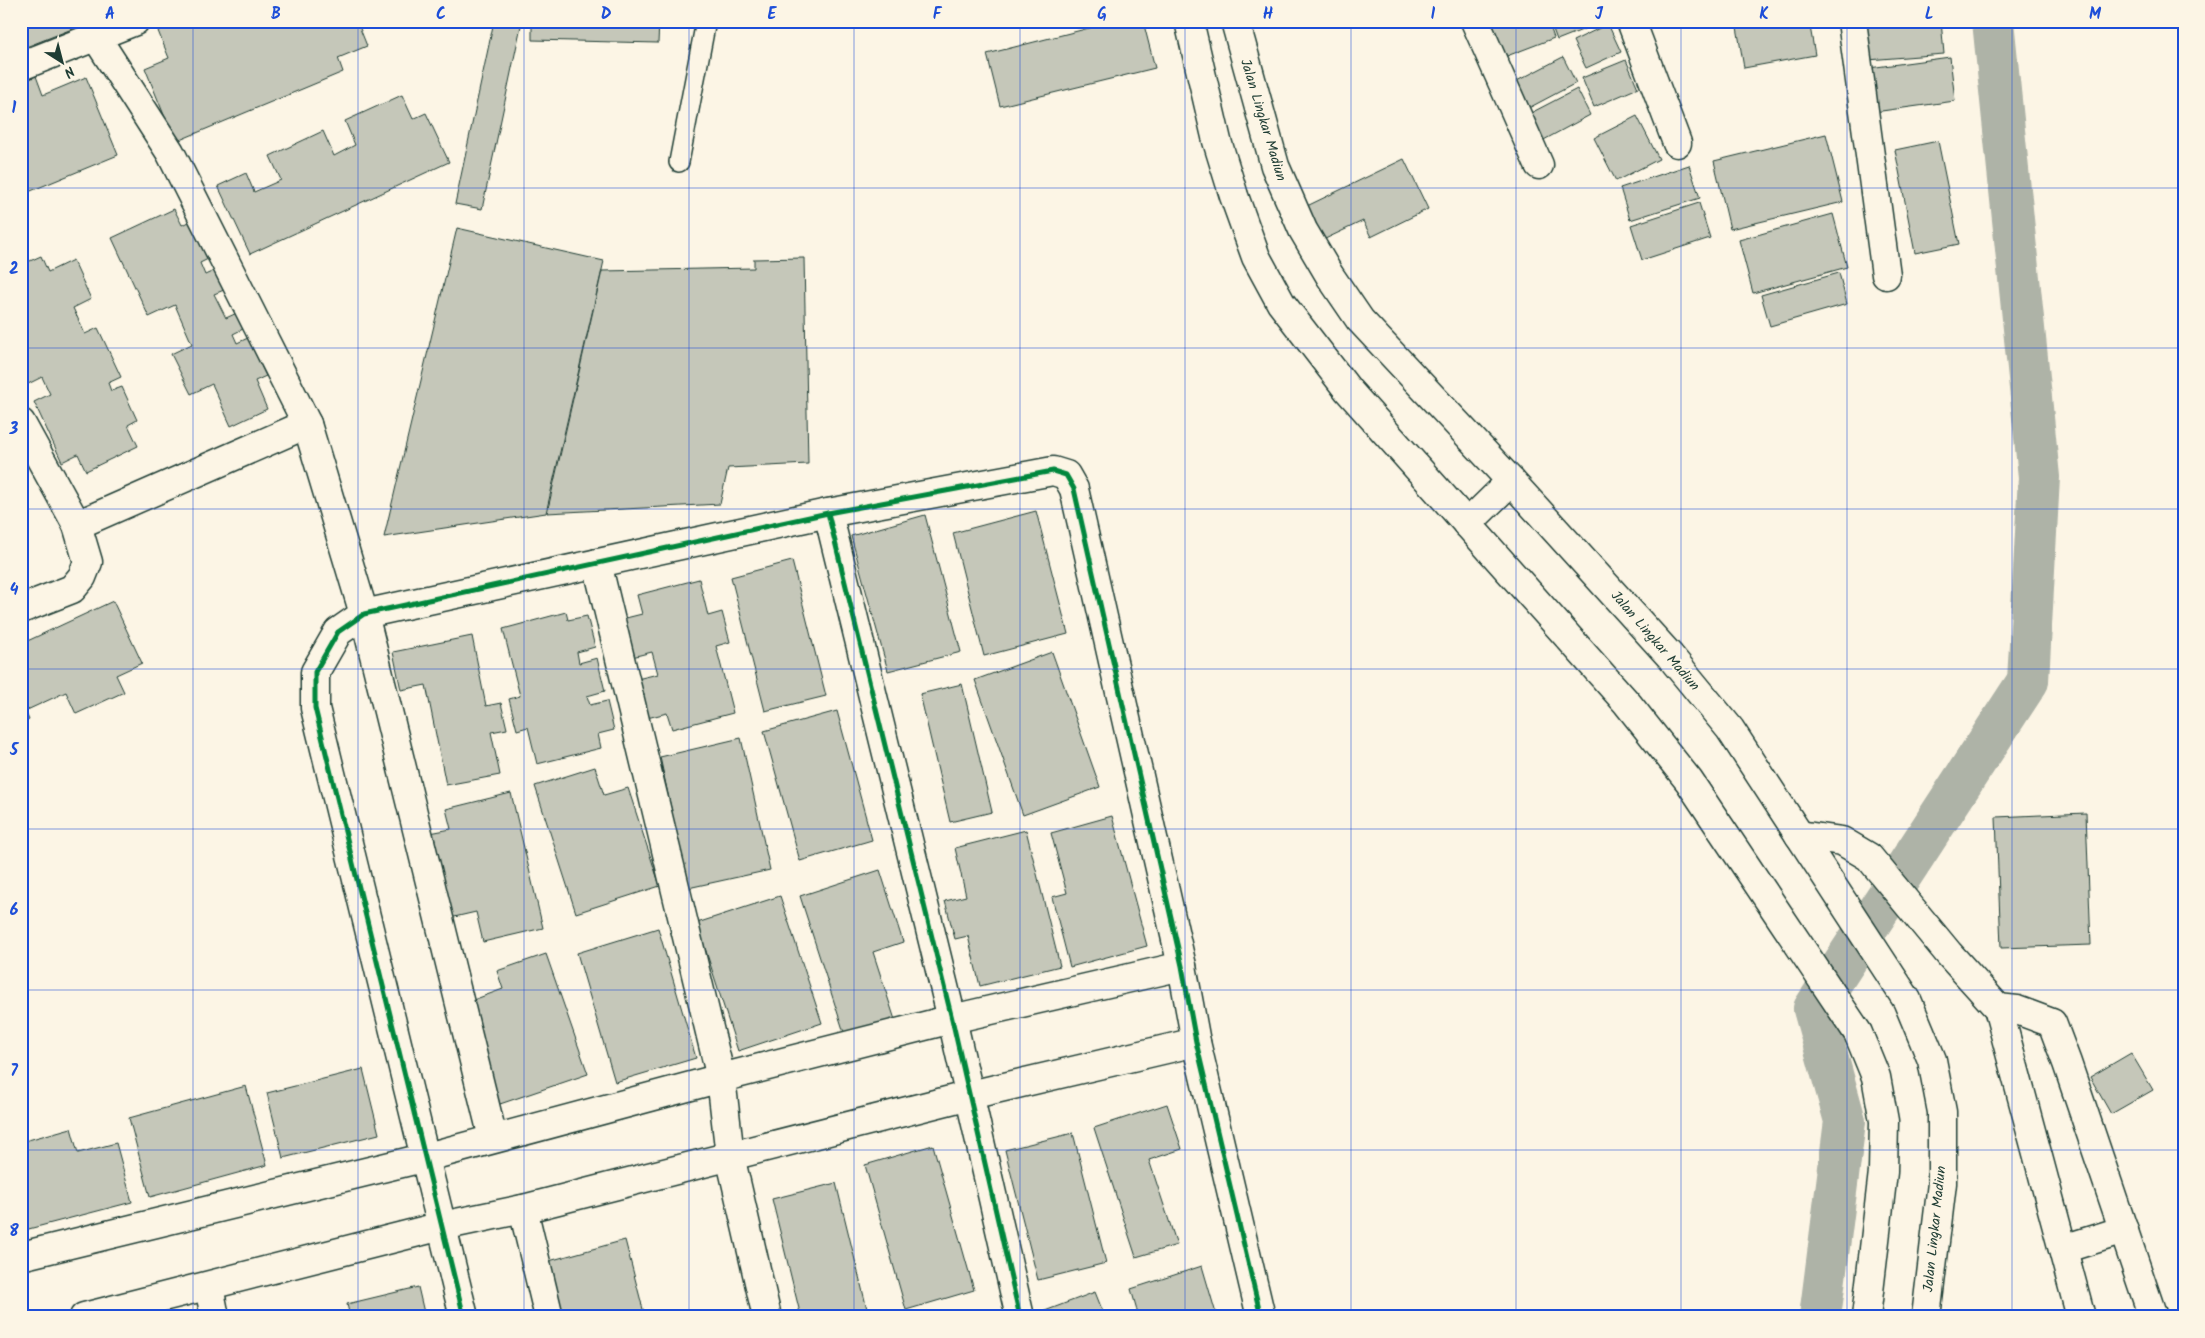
<svg xmlns="http://www.w3.org/2000/svg" width="2205" height="1338" font-family="Kalam,sans-serif">
<style>
.lines{fill:none;stroke-linecap:round;stroke-linejoin:round}
.canal{stroke:#aeb3a7;stroke-width:42}
.building{fill:#c5c7b9;stroke:#1f3d34}
.service-casing{stroke:#1f3d34;stroke-width:22}
.minor-casing{stroke:#1f3d34;stroke-width:31}
.secondary-casing{stroke:#1f3d34;stroke-width:31}
.service{stroke:#fcf5e5;stroke-width:19}
.minor{stroke:#fcf5e5;stroke-width:28}
.secondary{stroke:#fcf5e5;stroke-width:28}
.cycleway-casing{stroke:#fcf5e5;stroke-width:8}
.cycleway{stroke:#00873e;stroke-width:5}
.grid{fill:none;stroke:#1d4ed8;stroke-width:1;stroke-opacity:0.55}
.labels{text-anchor:middle;dominant-baseline:central;stroke-width:4.5;stroke-linejoin:round;paint-order:stroke}
.street-label{font-size:14px;fill:#1f3d34;stroke:#fcf5e5}
.neatline{fill:none;stroke:#1d4ed8;stroke-width:2}
.grid-label{font-size:16px;text-anchor:middle;font-weight:bold;fill:#1d4ed8}
</style>
<rect width="100%" height="100%" fill="#fcf5e5"/>
<filter id="ink" filterUnits="userSpaceOnUse"><feTurbulence type="fractalNoise" baseFrequency=".02" numOctaves="2"/><feDisplacementMap in="SourceGraphic" scale="10" xChannelSelector="R" yChannelSelector="G"/><feConvolveMatrix kernelMatrix="1 2 1 2 8 2 1 2 1" color-interpolation-filters="sRGB"/></filter>
<g filter="url(#ink)">
<g class="lines">
<polyline class="canal" points="1820,1317 1845,1121 1814,1009 2028,681 2039,477 1993,21"/>
</g>
<g class="building">
<polygon points="21,21 69,21 72,29 21,49"/>
<polygon points="180,21 357,21 367,46 338,58 343,72 175,142 145,68 169,58 158,31"/>
<polygon points="494,21 522,21 482,209 455,204"/>
<polygon points="532,21 659,21 658,43 532,40"/>
<polygon points="1117,21 1143,21 1155,68 1000,106 987,54"/>
<polygon points="1485,21 1548,21 1554,38 1499,59"/>
<polygon points="1550,21 1605,21 1557,40"/>
<polygon points="1736,21 1809,21 1815,55 1744,68"/>
<polygon points="1865,21 1941,21 1944,54 1868,60"/>
<polygon points="1608,24 1621,52 1586,68 1573,41"/>
<polygon points="1563,57 1576,83 1523,111 1509,85"/>
<polygon points="1950,57 1955,101 1874,112 1869,68"/>
<polygon points="1626,60 1638,88 1594,107 1582,78"/>
<polygon points="36,76 43,95 86,77 118,155 21,195 21,82"/>
<polygon points="1577,89 1590,115 1540,142 1527,115"/>
<polygon points="402,95 413,119 426,113 449,162 250,254 218,186 246,173 254,192 281,180 270,156 323,131 334,156 355,145 345,121"/>
<polygon points="1637,116 1659,159 1616,181 1594,138"/>
<polygon points="1826,134 1843,202 1730,229 1714,161"/>
<polygon points="1938,141 1959,244 1915,253 1895,150"/>
<polygon points="1404,159 1428,209 1371,237 1363,221 1323,240 1307,206"/>
<polygon points="1689,165 1700,198 1630,220 1620,188"/>
<polygon points="1699,203 1710,238 1642,260 1631,225"/>
<polygon points="174,209 182,225 194,219 218,254 200,263 205,275 220,268 229,288 214,294 226,318 239,312 247,327 233,334 237,343 248,338 266,376 255,381 267,409 231,426 212,384 191,394 171,354 192,344 175,305 149,317 112,238"/>
<polygon points="1833,214 1847,267 1753,293 1739,240"/>
<polygon points="457,228 604,261 546,513 384,537"/>
<polygon points="41,256 48,272 73,260 91,299 73,308 85,334 98,328 121,377 108,383 111,391 122,387 137,420 128,425 138,446 86,471 78,454 62,462 34,402 50,394 42,377 28,384 21,370 21,338 24,336 21,332 21,265"/>
<polygon points="804,258 808,464 728,468 720,504 547,513 602,271 754,268 754,259"/>
<polygon points="1839,273 1847,304 1770,326 1761,295"/>
<polygon points="1036,511 1068,634 984,656 953,533"/>
<polygon points="925,515 961,652 888,671 851,536"/>
<polygon points="792,561 826,696 765,711 731,577"/>
<polygon points="699,579 708,616 722,612 730,642 716,646 733,713 672,729 667,713 647,718 637,679 658,674 652,652 632,657 622,619 642,614 637,595"/>
<polygon points="113,601 142,663 116,675 124,692 76,714 66,692 25,711 29,720 21,724 21,644"/>
<polygon points="566,612 568,620 587,616 595,647 577,652 579,663 597,658 605,691 587,696 590,705 607,701 614,730 598,734 601,748 537,764 528,727 517,730 509,699 520,696 503,629"/>
<polygon points="472,636 486,706 501,703 507,729 491,732 500,775 446,785 426,685 401,690 393,652"/>
<polygon points="1052,652 1100,787 1023,815 975,680"/>
<polygon points="962,684 992,812 950,822 920,694"/>
<polygon points="837,711 872,840 800,861 764,731"/>
<polygon points="741,738 770,870 688,888 660,757"/>
<polygon points="595,767 604,795 628,788 660,886 576,913 535,786"/>
<polygon points="511,793 543,928 483,942 476,912 450,918 430,833 451,829 446,809"/>
<polygon points="2086,813 2091,945 2001,948 1996,817"/>
<polygon points="1112,816 1147,946 1070,967 1052,897 1067,893 1051,833"/>
<polygon points="1026,830 1060,966 980,986 968,936 955,939 945,901 966,896 955,848"/>
<polygon points="880,870 903,942 873,952 897,1026 847,1042 800,896"/>
<polygon points="780,896 822,1023 738,1051 697,923"/>
<polygon points="658,928 696,1058 615,1082 577,953"/>
<polygon points="546,954 588,1074 500,1104 465,1003 503,989 497,971"/>
<polygon points="2131,1053 2153,1090 2111,1114 2090,1077"/>
<polygon points="363,1069 379,1134 283,1158 267,1093"/>
<polygon points="246,1086 267,1165 150,1197 129,1118"/>
<polygon points="1167,1104 1182,1149 1149,1160 1177,1245 1136,1257 1094,1128"/>
<polygon points="71,1128 78,1153 116,1143 132,1202 21,1231 21,1142"/>
<polygon points="1073,1133 1106,1263 1038,1280 1005,1150"/>
<polygon points="933,1145 974,1290 906,1310 865,1165"/>
<polygon points="836,1183 868,1313 852,1317 801,1317 772,1199"/>
<polygon points="625,1240 645,1317 564,1317 549,1261"/>
<polygon points="1202,1266 1217,1317 1139,1317 1131,1289"/>
<polygon points="418,1287 425,1317 350,1317 347,1304"/>
<polygon points="1095,1292 1105,1317 1038,1317 1037,1314"/>
</g>
<g class="lines">
<defs>
<polyline id="service" points="679,162 706,21"/>
<g id="minor">
<polyline points="1475,21 1539,165"/>
<polyline points="1631,21 1677,143"/>
<polyline points="1852,21 1886,275"/>
<polyline points="96,37 170,152 307,424 364,614 493,1138"/>
<polyline points="21,66 135,21"/>
<polyline points="21,423 77,525 88,562 82,577 72,589 21,609"/>
<polyline points="828,513 952,1019 1020,1317"/>
<polyline points="77,525 307,424"/>
<polyline points="597,563 721,1078 730,1156 767,1317"/>
<polyline points="1799,835 1842,841 1869,857 1949,954 1998,1008 2081,1317"/>
<polyline points="1998,1008 2017,1010 2052,1023 2067,1063 2153,1317"/>
<polyline points="523,1209 549,1317"/>
<polyline points="2063,1249 2124,1230"/>
<polyline points="21,1256 427,1157 721,1078 952,1019 1182,966"/>
<polyline points="209,1287 215,1317"/>
<polyline points="84,1317 442,1226 523,1209 970,1095 1196,1042"/>
<polyline points="464,1317 315,708 315,672 338,632 364,614 828,513 1053,471 1066,475 1074,489 1182,966 1196,1042 1261,1317"/>
</g>
<g id="secondary">
<polyline points="1189,21 1217,141 1234,196 1256,257 1281,303 1348,390 1627,703 1689,781 1858,1033 1876,1077 1884,1121 1883,1172 1866,1317"/>
<polyline points="1235,21 1275,166 1303,230 1330,276 1360,320 1511,481 1670,656 1730,729 1907,1000 1932,1060 1942,1112 1942,1183 1926,1317"/>
<polyline points="1467,524 1511,481"/>
</g>
</defs>
<use href="#service" class="service-casing"/>
<use href="#minor" class="minor-casing"/>
<use href="#secondary" class="secondary-casing"/>
<use href="#service" class="service"/>
<use href="#minor" class="minor"/>
<use href="#secondary" class="secondary"/>
<defs>
<g id="cycleway">
<polyline points="828,513 952,1019 1020,1317"/>
<polyline points="464,1317 315,708 315,672 338,632 364,614 828,513 1053,471 1066,475 1074,489 1182,966 1196,1042 1261,1317"/>
</g>
</defs>
<use href="#cycleway" class="cycleway-casing"/>
<use href="#cycleway" class="cycleway"/>
</g>
</g>
<path class="grid" d="M193,21V1317M358,21V1317M524,21V1317M689,21V1317M854,21V1317M1020,21V1317M1185,21V1317M1351,21V1317M1516,21V1317M1681,21V1317M1847,21V1317M2012,21V1317M21,188H2184M21,348H2184M21,509H2184M21,669H2184M21,829H2184M21,990H2184M21,1150H2184"/>
<g class="labels">
<g class="street-label">
<text transform="translate(1263 120) rotate(73)">Jalan Lingkar Madiun</text>
<text transform="translate(1655 641) rotate(49)">Jalan Lingkar Madiun</text>
<text transform="translate(1935 1229) rotate(-84)">Jalan Lingkar Madiun</text>
</g>
</g>
<rect width="2205" height="1338" fill="none" stroke="#fcf5e5" stroke-width="55"/>
<g transform="translate(62 62) rotate(144)" stroke="#fcf5e5" stroke-width="4" paint-order="stroke">
<path d="M0-4L9 19L0 12L-9 19Z" fill="#1f3d34"/>
<text y="-8" font-size="14" font-weight="bold" text-anchor="middle" fill="#1f3d34">N</text>
</g>
<rect x="28" y="28" width="2150" height="1282" class="neatline"/>
<g class="grid-label">
<text x="110" y="19">A</text>
<text x="276" y="19">B</text>
<text x="441" y="19">C</text>
<text x="606" y="19">D</text>
<text x="772" y="19">E</text>
<text x="937" y="19">F</text>
<text x="1102" y="19">G</text>
<text x="1268" y="19">H</text>
<text x="1433" y="19">I</text>
<text x="1599" y="19">J</text>
<text x="1764" y="19">K</text>
<text x="1929" y="19">L</text>
<text x="2095" y="19">M</text>
<text x="14" y="113">1</text>
<text x="14" y="274">2</text>
<text x="14" y="434">3</text>
<text x="14" y="595">4</text>
<text x="14" y="755">5</text>
<text x="14" y="915">6</text>
<text x="14" y="1076">7</text>
<text x="14" y="1236">8</text>
</g>
</svg>
